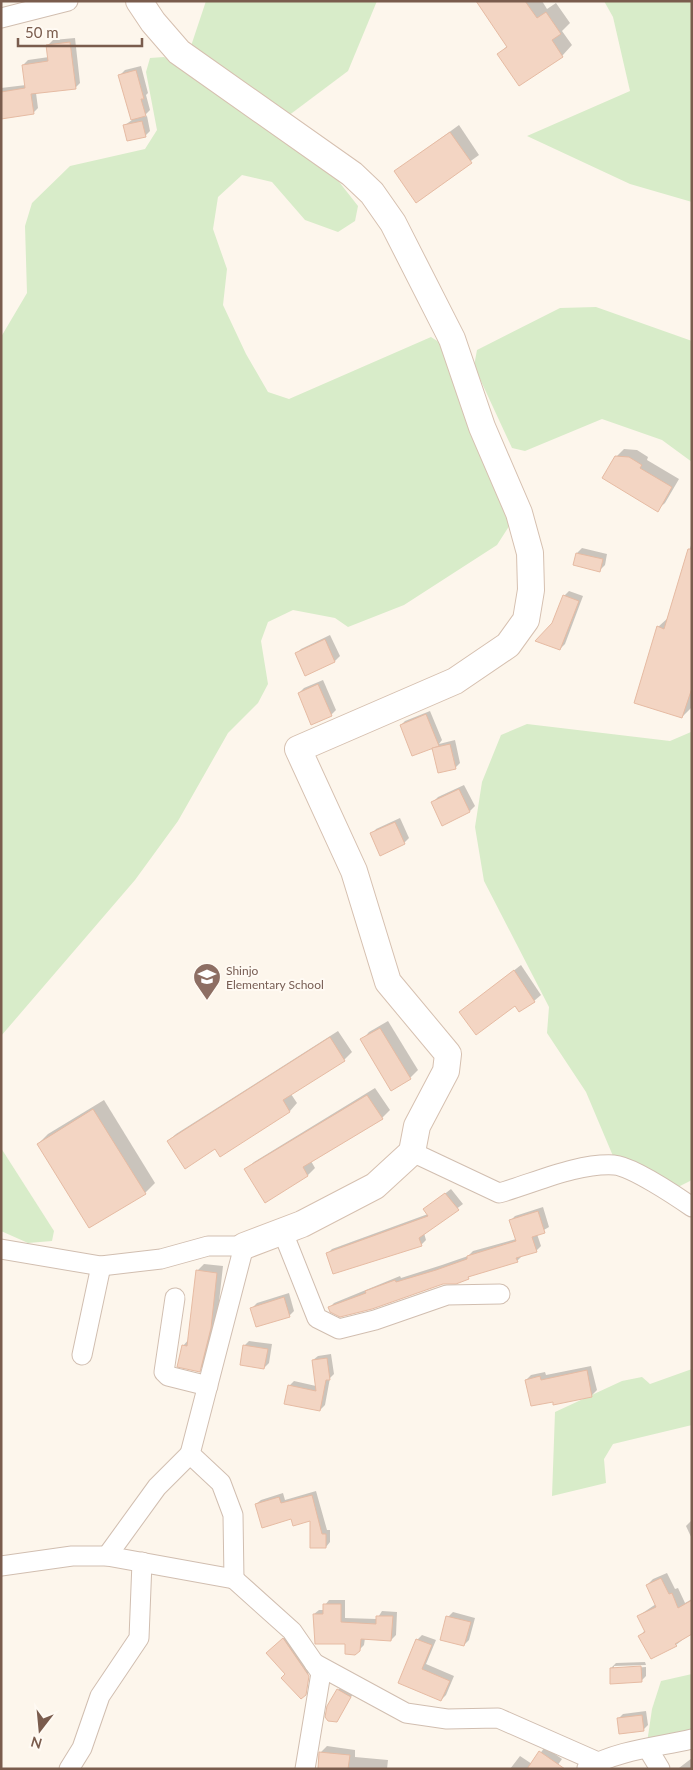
<svg xmlns="http://www.w3.org/2000/svg" width="693" height="1770" font-family="Lato,sans-serif">
<style>
.green{fill:#d8ecc9}
.shadow{fill:#0003}
.building{fill:#f3d5c3;stroke:#e6bba3}
.lines{fill:none;stroke-linecap:round;stroke-linejoin:round}
.street-casing{stroke:#d1beb0;stroke-width:21}
.secondary-casing{stroke:#d6c0b0;stroke-width:28}
.street{stroke:#fff;stroke-width:19}
.secondary{stroke:#fff;stroke-width:26}
.labels{text-anchor:middle;dominant-baseline:central;stroke-width:4;stroke-linejoin:round;paint-order:stroke}
.education-label{font-size:12px;fill:#785e54;stroke:#fffaf3;text-anchor:start}
</style>
<rect width="100%" height="100%" fill="#fdf6ec"/>
<g class="green">
<polygon points="206,1 377,1 348,71 288,116 190,49"/>
<polygon points="604,1 692,1 692,202 630,184 527,136 630,91 613,17"/>
<polygon points="164,57 329,169 358,206 355,221 338,232 305,220 272,182 242,175 218,197 213,229 227,269 223,305 246,354 268,392 289,399 431,337 445,346 513,520 497,545 404,605 348,627 335,618 293,610 268,622 261,641 268,684 258,703 228,733 178,821 135,880 1,1036 1,337 27,293 25,226 32,203 70,166 145,149 157,130 146,72 150,58"/>
<polygon points="596,307 692,341 692,462 662,440 602,419 525,451 512,448 474,366 477,350 560,308"/>
<polygon points="527,724 670,741 691,732 692,728 692,1180 676,1188 613,1156 586,1092 547,1033 549,1007 484,881 475,827 482,782 501,735"/>
<polygon points="1,1148 54,1231 52,1241 28,1243 1,1231"/>
<polygon points="692,1369 692,1425 613,1444 604,1459 606,1483 552,1496 555,1412 622,1381 642,1377 650,1384"/>
<polygon points="692,1674 692,1733 647,1743 652,1709 661,1681"/>
</g>
<g class="shadow">
<polygon points="478,1 542,1 547,9 556,3 570,23 562,31 572,45 562,56 519,84 499,54 508,45"/>
<polygon points="75,38 80,83 75,88 36,93 38,108 33,113 1,118 1,88 26,85 23,65 28,60 49,57 48,45 53,40"/>
<polygon points="141,66 148,93 146,95 150,110 143,117 147,116 150,131 145,136 125,125 132,120 120,75 125,70"/>
<polygon points="459,125 479,155 416,201 396,171"/>
<polygon points="624,449 637,450 648,457 647,460 679,479 665,503 657,510 616,457"/>
<polygon points="692,542 692,707 682,717 658,627 669,617"/>
<polygon points="582,548 607,554 605,565 600,570 577,553"/>
<polygon points="569,591 583,596 565,644 560,649 553,624 564,596"/>
<polygon points="330,635 340,656 335,661 306,674 296,654 301,649"/>
<polygon points="323,680 336,710 331,715 299,693 304,688"/>
<polygon points="430,711 442,740 439,744 455,740 460,763 455,768 401,725 405,721"/>
<polygon points="464,785 475,806 470,811 433,802 438,797"/>
<polygon points="400,818 409,838 404,843 372,834 376,829"/>
<polygon points="521,965 541,995 534,1001 460,1012"/>
<polygon points="388,1021 418,1070 410,1078 362,1040 369,1032"/>
<polygon points="338,1031 352,1052 344,1060 291,1094 297,1103 290,1111 220,1155 216,1148 168,1141 176,1134"/>
<polygon points="375,1088 390,1110 382,1118 311,1161 315,1168 308,1175 265,1201 246,1169 254,1162"/>
<polygon points="104,1100 155,1183 145,1193 38,1144 48,1134"/>
<polygon points="451,1189 463,1204 424,1233 426,1240 421,1245 327,1254 332,1249 428,1214 425,1209"/>
<polygon points="543,1207 549,1227 537,1234 541,1246 536,1251 522,1256 517,1261 472,1275 468,1278 329,1308 334,1303 400,1276 401,1278 442,1265 468,1256 473,1251 516,1239 510,1221 515,1216"/>
<polygon points="204,1264 223,1266 217,1320 206,1364 199,1370 183,1346 189,1339 197,1271"/>
<polygon points="289,1293 294,1311 289,1316 252,1308 257,1303"/>
<polygon points="249,1341 272,1344 269,1363 264,1368 244,1346"/>
<polygon points="331,1354 334,1374 330,1378 325,1405 320,1410 289,1386 294,1381 316,1386 313,1360 318,1356"/>
<polygon points="591,1366 597,1390 592,1395 554,1403 554,1400 526,1380 531,1375 545,1372 546,1375"/>
<polygon points="316,1491 327,1530 330,1530 330,1542 326,1547 311,1520 292,1518 256,1504 261,1500 283,1493 285,1500"/>
<polygon points="691,1521 692,1521 692,1539 686,1526"/>
<polygon points="667,1573 675,1589 678,1588 685,1603 692,1599 692,1632 676,1645 640,1636 645,1630 638,1616 656,1604 647,1585 653,1579"/>
<polygon points="329,1600 345,1600 345,1618 377,1619 382,1611 397,1612 396,1635 391,1640 365,1638 364,1645 359,1650 346,1643 314,1614 319,1610 325,1610 325,1605"/>
<polygon points="453,1612 475,1618 469,1640 464,1645 448,1617"/>
<polygon points="288,1634 314,1670 311,1688 308,1691 311,1670 309,1669 305,1694 268,1653"/>
<polygon points="422,1635 436,1640 426,1664 454,1676 446,1695 441,1700 400,1682 417,1640"/>
<polygon points="645,1662 646,1665 614,1666 614,1669 646,1667 646,1676 641,1681 611,1668 616,1663"/>
<polygon points="343,1685 355,1691 336,1720 338,1690"/>
<polygon points="646,1711 648,1725 643,1730 618,1719 623,1714"/>
<polygon points="327,1746 355,1750 355,1757 388,1760 387,1769 319,1769 321,1752"/>
<polygon points="545,1747 562,1759 555,1769 510,1769 520,1756 532,1764"/>
<polygon points="692,1758 692,1769 677,1769 679,1768"/>
</g>
<g class="building">
<polygon points="476,1 525,1 537,18 546,12 561,34 552,40 563,57 519,86 497,54 507,47"/>
<polygon points="70,42 76,89 31,94 34,114 1,119 1,92 25,88 22,65 48,61 46,45"/>
<polygon points="136,70 144,99 141,99 146,116 131,120 118,75"/>
<polygon points="142,121 146,137 127,141 123,125"/>
<polygon points="450,132 472,163 416,203 394,171"/>
<polygon points="615,456 629,457 642,465 640,468 672,487 658,512 602,478"/>
<polygon points="688,549 692,549 692,688 682,718 634,703 657,626 664,629"/>
<polygon points="576,553 603,559 600,572 573,565"/>
<polygon points="563,595 579,601 560,650 535,641 552,623"/>
<polygon points="325,639 335,662 305,676 295,653"/>
<polygon points="318,684 332,716 311,725 298,693"/>
<polygon points="426,714 439,746 412,756 400,725"/>
<polygon points="450,744 456,769 438,773 432,748"/>
<polygon points="459,789 470,812 442,826 431,802"/>
<polygon points="395,822 405,844 380,856 370,833"/>
<polygon points="514,970 535,1002 519,1012 515,1006 476,1035 459,1012"/>
<polygon points="380,1028 411,1079 391,1091 360,1039"/>
<polygon points="330,1037 345,1061 283,1100 290,1112 220,1157 215,1149 185,1169 167,1141"/>
<polygon points="367,1095 383,1119 303,1167 308,1176 265,1203 244,1169"/>
<polygon points="93,1109 146,1194 89,1228 37,1144"/>
<polygon points="445,1193 459,1210 419,1238 422,1246 333,1274 326,1253 428,1216 423,1209"/>
<polygon points="538,1211 545,1233 532,1237 537,1252 516,1258 518,1262 468,1277 469,1279 456,1284 443,1284 372,1309 340,1317 330,1312 328,1307 366,1293 365,1291 395,1280 396,1282 436,1270 467,1259 467,1256 516,1241 509,1220"/>
<polygon points="196,1270 217,1273 211,1328 200,1372 177,1367 182,1345 187,1346"/>
<polygon points="284,1297 290,1317 256,1327 250,1308"/>
<polygon points="243,1345 268,1349 264,1369 240,1365"/>
<polygon points="327,1358 330,1380 326,1380 320,1411 284,1404 288,1385 316,1391 312,1360"/>
<polygon points="587,1370 592,1397 553,1405 553,1402 531,1406 525,1380 540,1376 541,1380"/>
<polygon points="312,1495 322,1534 326,1534 326,1548 310,1548 310,1521 293,1526 291,1519 262,1528 255,1504 279,1497 281,1503"/>
<polygon points="661,1578 669,1594 672,1593 678,1608 692,1600 692,1634 675,1644 677,1646 651,1659 638,1636 645,1632 637,1616 656,1607 646,1585"/>
<polygon points="323,1604 341,1604 341,1622 376,1624 376,1616 393,1616 391,1641 361,1639 360,1651 355,1655 345,1654 345,1644 315,1644 313,1614 323,1614"/>
<polygon points="446,1616 471,1622 464,1646 440,1640"/>
<polygon points="283,1638 309,1676 306,1695 301,1699 281,1678 285,1674 266,1653"/>
<polygon points="416,1639 432,1645 422,1669 450,1681 441,1701 398,1683"/>
<polygon points="641,1666 642,1682 610,1684 610,1668"/>
<polygon points="337,1689 351,1697 337,1722 328,1721 325,1717 327,1706"/>
<polygon points="642,1715 644,1731 619,1734 617,1718"/>
<polygon points="539,1751 565,1769 527,1769"/>
<polygon points="319,1752 350,1755 348,1769 318,1769"/>
</g>
<g class="lines">
<defs>
<g id="street">
<polyline points="1,18 68,1"/>
<path d="M412,1152L499,1193C535,1183 576,1163 614,1165C631,1166 676,1196 692,1207"/>
<polyline points="282,1230 317,1318 339,1329 375,1320 447,1295 500,1294"/>
<polyline points="1,1249 101,1266 161,1259 208,1246 244,1246 190,1454 221,1483 233,1515 234,1579 107,1556 72,1556 1,1566"/>
<polyline points="175,1298 164,1372 168,1376 208,1386"/>
<polyline points="82,1355 101,1266"/>
<polyline points="107,1556 157,1487 190,1454"/>
<polyline points="234,1579 292,1631 321,1673 305,1769"/>
<polyline points="314,1663 406,1713 447,1719 498,1718 598,1762"/>
<polyline points="648,1749 660,1769"/>
<path d="M587,1768C618,1750 658,1747 692,1739"/>
<polyline points="69,1769 82,1748 100,1696 139,1638 142,1562"/>
</g>
<polyline id="secondary" points="139,1 153,22 179,52 352,174 372,193 393,223 452,339 482,427 519,513 530,553 531,590 526,620 508,645 455,681 298,749 354,871 388,982 448,1054 446,1071 417,1126 412,1152 375,1186 302,1224 244,1246"/>
</defs>
<use href="#street" class="street-casing"/>
<use href="#secondary" class="secondary-casing"/>
<use href="#street" class="street"/>
<use href="#secondary" class="secondary"/>
</g>
<defs>
<symbol id="school-pin" viewBox="-11 -11 22 30"><path d="M0 17L-7.5 6A9.5 9.5 0 1 1 7.5 6Z" fill="#8d6e63" stroke="#fffaf3"/><path d="M0-5L7-2L0 1L-7-2ZM-4 1L0 2.5L4 1V4Q0 6-4 4Z" fill="#fff"/></symbol>
</defs>
<g fill-rule="evenodd">
<use href="#school-pin" x="191" y="961" width="32" height="43"/>
</g>
<g class="labels">
<g class="education-label">
<text x="226" y="970">Shinjo<tspan x="226" dy="14">Elementary School</tspan></text>
</g>
</g>
<rect width="693" height="1770" fill="none" stroke="#7a5c4d" stroke-width="5"/>
<g transform="translate(40 1730) rotate(196)" stroke="#fffaf3" stroke-width="4" paint-order="stroke">
<path d="M0-4L9 19L0 12L-9 19Z" fill="#7a5c4d"/>
<text y="-8" font-size="14" font-weight="bold" text-anchor="middle" fill="#7a5c4d">N</text>
</g>
<path d="M18 38v8h124v-8" fill="none" stroke="#7a5c4d" stroke-width="2.5"/>
<text x="25" y="38" font-size="15" fill="#7a5c4d" stroke="#fffaf3" stroke-width="4" paint-order="stroke">50 m</text>
</svg>
